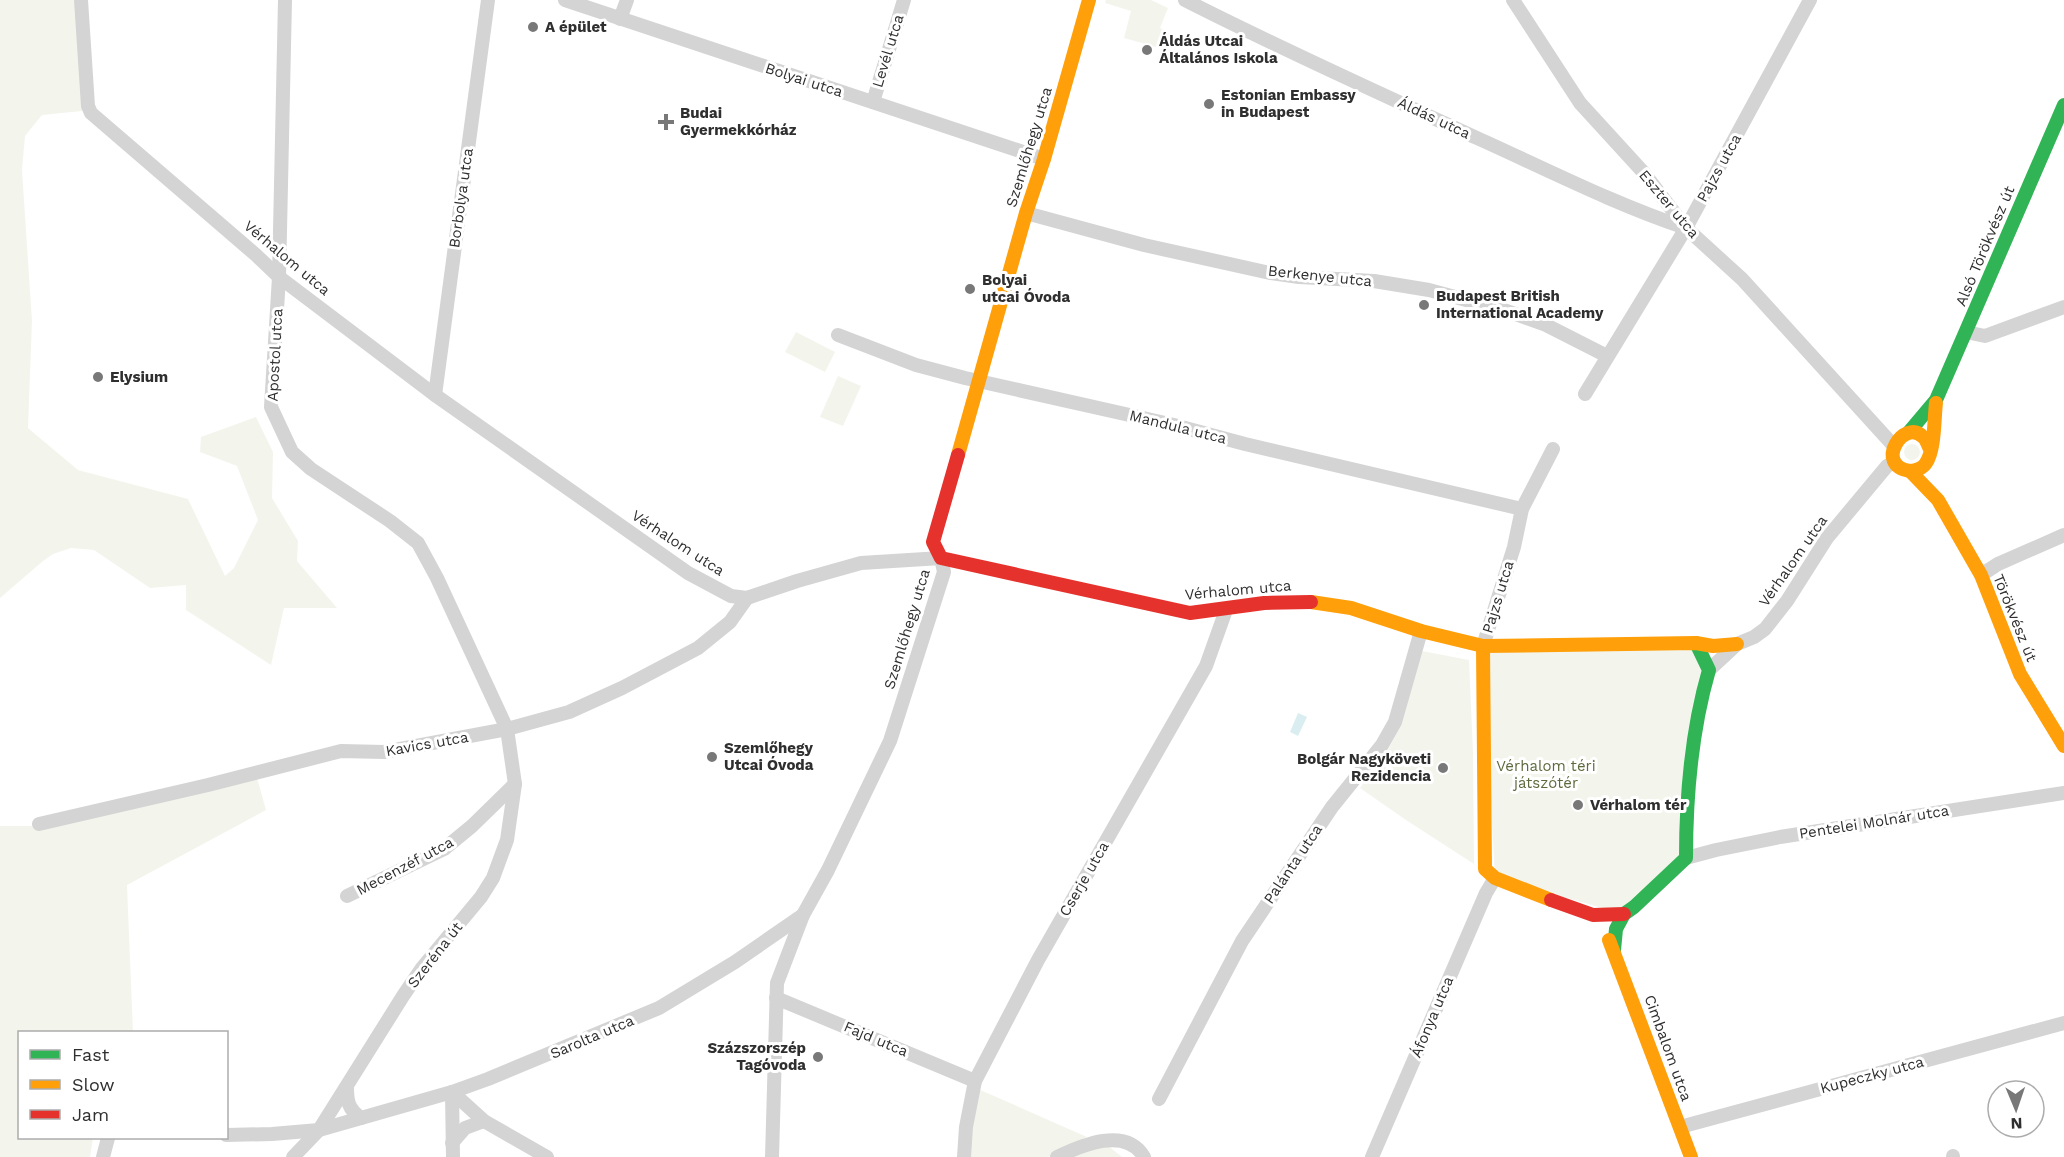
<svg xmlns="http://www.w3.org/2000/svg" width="2064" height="1157" font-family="'Work Sans',sans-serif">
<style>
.green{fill:#f3f5ed}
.water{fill:#daeef1}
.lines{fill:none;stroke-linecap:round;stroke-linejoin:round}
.street{stroke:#d4d4d4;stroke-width:14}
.fast{stroke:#30b455;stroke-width:14}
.slow{stroke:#ff9f0a;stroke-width:14}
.jam{stroke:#e5322d;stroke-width:14}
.poi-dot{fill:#787878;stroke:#fff;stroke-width:2}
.labels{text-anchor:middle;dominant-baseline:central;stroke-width:6;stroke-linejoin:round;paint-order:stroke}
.poi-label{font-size:15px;font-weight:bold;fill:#2f2f2f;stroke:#fff;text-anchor:start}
.street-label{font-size:15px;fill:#2f2f2f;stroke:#fff}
.park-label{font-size:15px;fill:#5e6a3d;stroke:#fff}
</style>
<rect width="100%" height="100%" fill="#fff"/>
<g class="green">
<polygon points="0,0 75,0 82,111 42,115 25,136 22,170 32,321 28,428 78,470 188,499 225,576 234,568 258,520 237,466 200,452 201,437 256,417 273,452 272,498 298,541 297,561 337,608 284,608 271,665 186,610 186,585 150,588 94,550 71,548 53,554 43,561 0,598"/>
<polygon points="1106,0 1151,0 1168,8 1160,28 1174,34 1171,44 1158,40 1156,47 1124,38 1131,11 1105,3"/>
<polygon points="796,332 835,352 825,372 785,352"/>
<polygon points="838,376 861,386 843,426 820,417"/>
<circle cx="1912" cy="452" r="8"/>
<polygon points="1696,643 1704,657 1686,858 1624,914 1495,878 1483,646"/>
<polygon points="1422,651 1469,660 1473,752 1474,864 1406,820 1360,788 1388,750 1401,725"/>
<polygon points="257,778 266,810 127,885 133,1032 20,1032 20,1138 93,1138 90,1157 0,1157 0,826 42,826"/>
<polygon points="978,1089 1087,1137 1049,1157 971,1157 971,1141"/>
<polygon points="1102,1141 1122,1157 1057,1157"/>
</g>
<polygon class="water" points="1298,713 1307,717 1298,736 1290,732"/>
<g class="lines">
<g class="street">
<polyline points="81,0 88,106 91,113 256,255 279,277 435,395 688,573 731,596 747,598 797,581 861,563 941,558 944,572 890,741 828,870 803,915 777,983 772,1157"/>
<polyline points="285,0 279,277 271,407 292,452 311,469 390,521 418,543 437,578 507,729 515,784 507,840 493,878 481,897 422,968 403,996 319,1130 293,1157"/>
<polyline points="565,0 1044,159"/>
<path d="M1185,0C1281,49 1379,93 1477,138C1546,169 1614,204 1686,228"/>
<polyline points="1513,0 1580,103 1644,173 1686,228 1742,279 1893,445"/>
<polyline points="620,19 627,0"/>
<polyline points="873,102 904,0"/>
<polyline points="1026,213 1144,245 1270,273 1299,277 1374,281 1429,290 1507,311 1546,325 1607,356"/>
<polyline points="1966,332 1985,336 2064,307"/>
<polyline points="838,335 916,365 965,378 1174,425 1245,444 1522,509"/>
<polyline points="1585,394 1686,228 1810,0"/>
<polyline points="435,395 488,0"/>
<polyline points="1981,575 1998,564 2064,535"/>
<polyline points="1483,646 1514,547 1522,509 1553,449"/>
<polyline points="1709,670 1737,644 1754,637 1765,629 1787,601 1827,538 1887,466 1895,462"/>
<polyline points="39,824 208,785 341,751 384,752 507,729 569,712 622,688 698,648 730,622 747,598"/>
<polyline points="1686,858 1716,850 1780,837 2064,793"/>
<polyline points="347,896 444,849 472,826 515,784"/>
<polyline points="776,998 975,1081"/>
<path d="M347,1087C347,1101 348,1109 361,1118"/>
<polyline points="452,1092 484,1121 547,1157"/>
<polyline points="452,1092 453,1157"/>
<polyline points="1159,1099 1242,941 1332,807 1382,745 1395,722 1421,631"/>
<polyline points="1680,1127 2064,1023"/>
<polyline points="226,1135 272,1134 319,1130 452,1092 488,1079 659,1008 735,962 803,915"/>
<polyline points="452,1143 465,1128 484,1121"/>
<polyline points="1953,1156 1953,1157"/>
<polyline points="103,1157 108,1138"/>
<polyline points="964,1157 966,1127 975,1081 1038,960 1206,666 1226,610"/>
<path d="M1057,1157C1082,1145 1126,1126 1144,1157"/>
<polyline points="1372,1157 1486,893 1495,878"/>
</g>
<g class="fast">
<polyline points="1909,432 1936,400 2064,105"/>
<path d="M1614,950L1616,929L1624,914L1634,907L1686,858C1686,794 1691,732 1709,670L1696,643"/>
</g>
<g class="slow">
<path d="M1930,449C1928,445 1926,439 1923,437C1904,417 1873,466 1910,471C1916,471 1923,468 1926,463C1935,450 1934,419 1936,403"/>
<polyline points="958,455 1026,213 1044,159 1089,0"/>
<polyline points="1910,471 1938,500 1981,575 2020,674 2064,746"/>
<polyline points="1311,602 1351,608 1421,631 1483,646 1696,643 1713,646 1737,644"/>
<polyline points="1483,646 1485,869 1495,878 1551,900"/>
<polyline points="1609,940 1691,1157"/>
</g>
<g class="jam">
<polyline points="958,455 933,542 941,558 1190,613 1264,603 1311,602"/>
<polyline points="1551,900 1593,915 1624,914"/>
</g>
</g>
<g class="poi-dot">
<circle cx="533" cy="27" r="6"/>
<circle cx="1147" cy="50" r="6"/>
<circle cx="1209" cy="104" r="6"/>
<path d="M663 113h6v6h6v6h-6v6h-6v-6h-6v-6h6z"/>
<circle cx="970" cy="289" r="6"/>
<circle cx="1424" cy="305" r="6"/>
<circle cx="98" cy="377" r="6"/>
<circle cx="712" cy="757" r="6"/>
<circle cx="1443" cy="768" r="6"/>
<circle cx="1578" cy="805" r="6"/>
<circle cx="818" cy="1057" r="6"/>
</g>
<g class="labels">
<g class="poi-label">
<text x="545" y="27">A épület</text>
<text x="1159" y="41">Áldás Utcai<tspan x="1159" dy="17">Általános Iskola</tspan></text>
<text x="1221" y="95">Estonian Embassy<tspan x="1221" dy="17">in Budapest</tspan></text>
<text x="680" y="113">Budai<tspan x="680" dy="17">Gyermekkórház</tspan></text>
<text x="982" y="280">Bolyai<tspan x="982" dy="17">utcai Óvoda</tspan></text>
<text x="1436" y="296">Budapest British<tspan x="1436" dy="17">International Academy</tspan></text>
<text x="110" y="377">Elysium</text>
<text x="724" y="748">Szemlőhegy<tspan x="724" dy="17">Utcai Óvoda</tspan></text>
<text x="1431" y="759" text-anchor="end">Bolgár Nagyköveti<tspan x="1431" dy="17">Rezidencia</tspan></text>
<text x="1590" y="805">Vérhalom tér</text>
<text x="806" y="1048" text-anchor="end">Százszorszép<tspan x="806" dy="17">Tagóvoda</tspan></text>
</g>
<g class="street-label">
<text transform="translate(888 51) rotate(-73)">Levél utca</text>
<text transform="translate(804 80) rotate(18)">Bolyai utca</text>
<text transform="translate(1434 118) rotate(25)">Áldás utca</text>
<text transform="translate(1029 147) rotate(-73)">Szemlőhegy utca</text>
<text transform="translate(1719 168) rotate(-61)">Pajzs utca</text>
<text transform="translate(461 198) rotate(-82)">Borbolya utca</text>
<text transform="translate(1669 204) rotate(50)">Eszter utca</text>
<text transform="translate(1985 246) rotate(-67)">Alsó Törökvész út</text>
<text transform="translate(287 258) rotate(40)">Vérhalom utca</text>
<text transform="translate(1320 276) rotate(6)">Berkenye utca</text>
<text transform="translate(275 355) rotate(-87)">Apostol utca</text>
<text transform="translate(1178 427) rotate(14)">Mandula utca</text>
<text transform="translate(678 543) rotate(33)">Vérhalom utca</text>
<text transform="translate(1793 561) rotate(-55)">Vérhalom utca</text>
<text transform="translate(1238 590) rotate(-5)">Vérhalom utca</text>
<text transform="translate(1498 597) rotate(-73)">Pajzs utca</text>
<text transform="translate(2015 618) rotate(68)">Törökvész út</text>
<text transform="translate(907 629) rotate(-73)">Szemlőhegy utca</text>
<text transform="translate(427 744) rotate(-10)">Kavics utca</text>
<text transform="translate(1874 822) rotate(-9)">Pentelei Molnár utca</text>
<text transform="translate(1293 864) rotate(-56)">Palánta utca</text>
<text transform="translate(405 866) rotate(-28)">Mecenzéf utca</text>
<text transform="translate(1084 879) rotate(-60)">Cserje utca</text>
<text transform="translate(435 955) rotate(-52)">Szeréna út</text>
<text transform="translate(1432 1017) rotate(-67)">Áfonya utca</text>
<text transform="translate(592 1037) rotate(-23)">Sarolta utca</text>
<text transform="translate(876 1039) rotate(23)">Fajd utca</text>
<text transform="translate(1668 1048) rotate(70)">Cimbalom utca</text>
<text transform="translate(1872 1075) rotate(-15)">Kupeczky utca</text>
</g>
<g class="park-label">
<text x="1546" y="766">Vérhalom téri<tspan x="1546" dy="17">játszótér</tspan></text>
</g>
</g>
<rect x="18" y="1031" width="210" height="108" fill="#ffffff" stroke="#acacac" stroke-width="1.5"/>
<rect x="30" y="1050" width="30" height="9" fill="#30b455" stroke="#acacac" stroke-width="1.5"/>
<text x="72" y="1061" font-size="18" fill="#2f2f2f">Fast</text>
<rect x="30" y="1080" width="30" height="9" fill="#ff9f0a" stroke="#acacac" stroke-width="1.5"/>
<text x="72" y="1091" font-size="18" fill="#2f2f2f">Slow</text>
<rect x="30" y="1110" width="30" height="9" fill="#e5322d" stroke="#acacac" stroke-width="1.5"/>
<text x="72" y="1121" font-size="18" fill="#2f2f2f">Jam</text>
<g transform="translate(2016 1109) rotate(178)"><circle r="28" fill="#ffffff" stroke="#acacac" stroke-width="1.5"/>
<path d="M0-4.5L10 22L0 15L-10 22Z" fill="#787878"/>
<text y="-9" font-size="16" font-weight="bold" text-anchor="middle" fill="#2f2f2f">N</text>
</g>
</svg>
